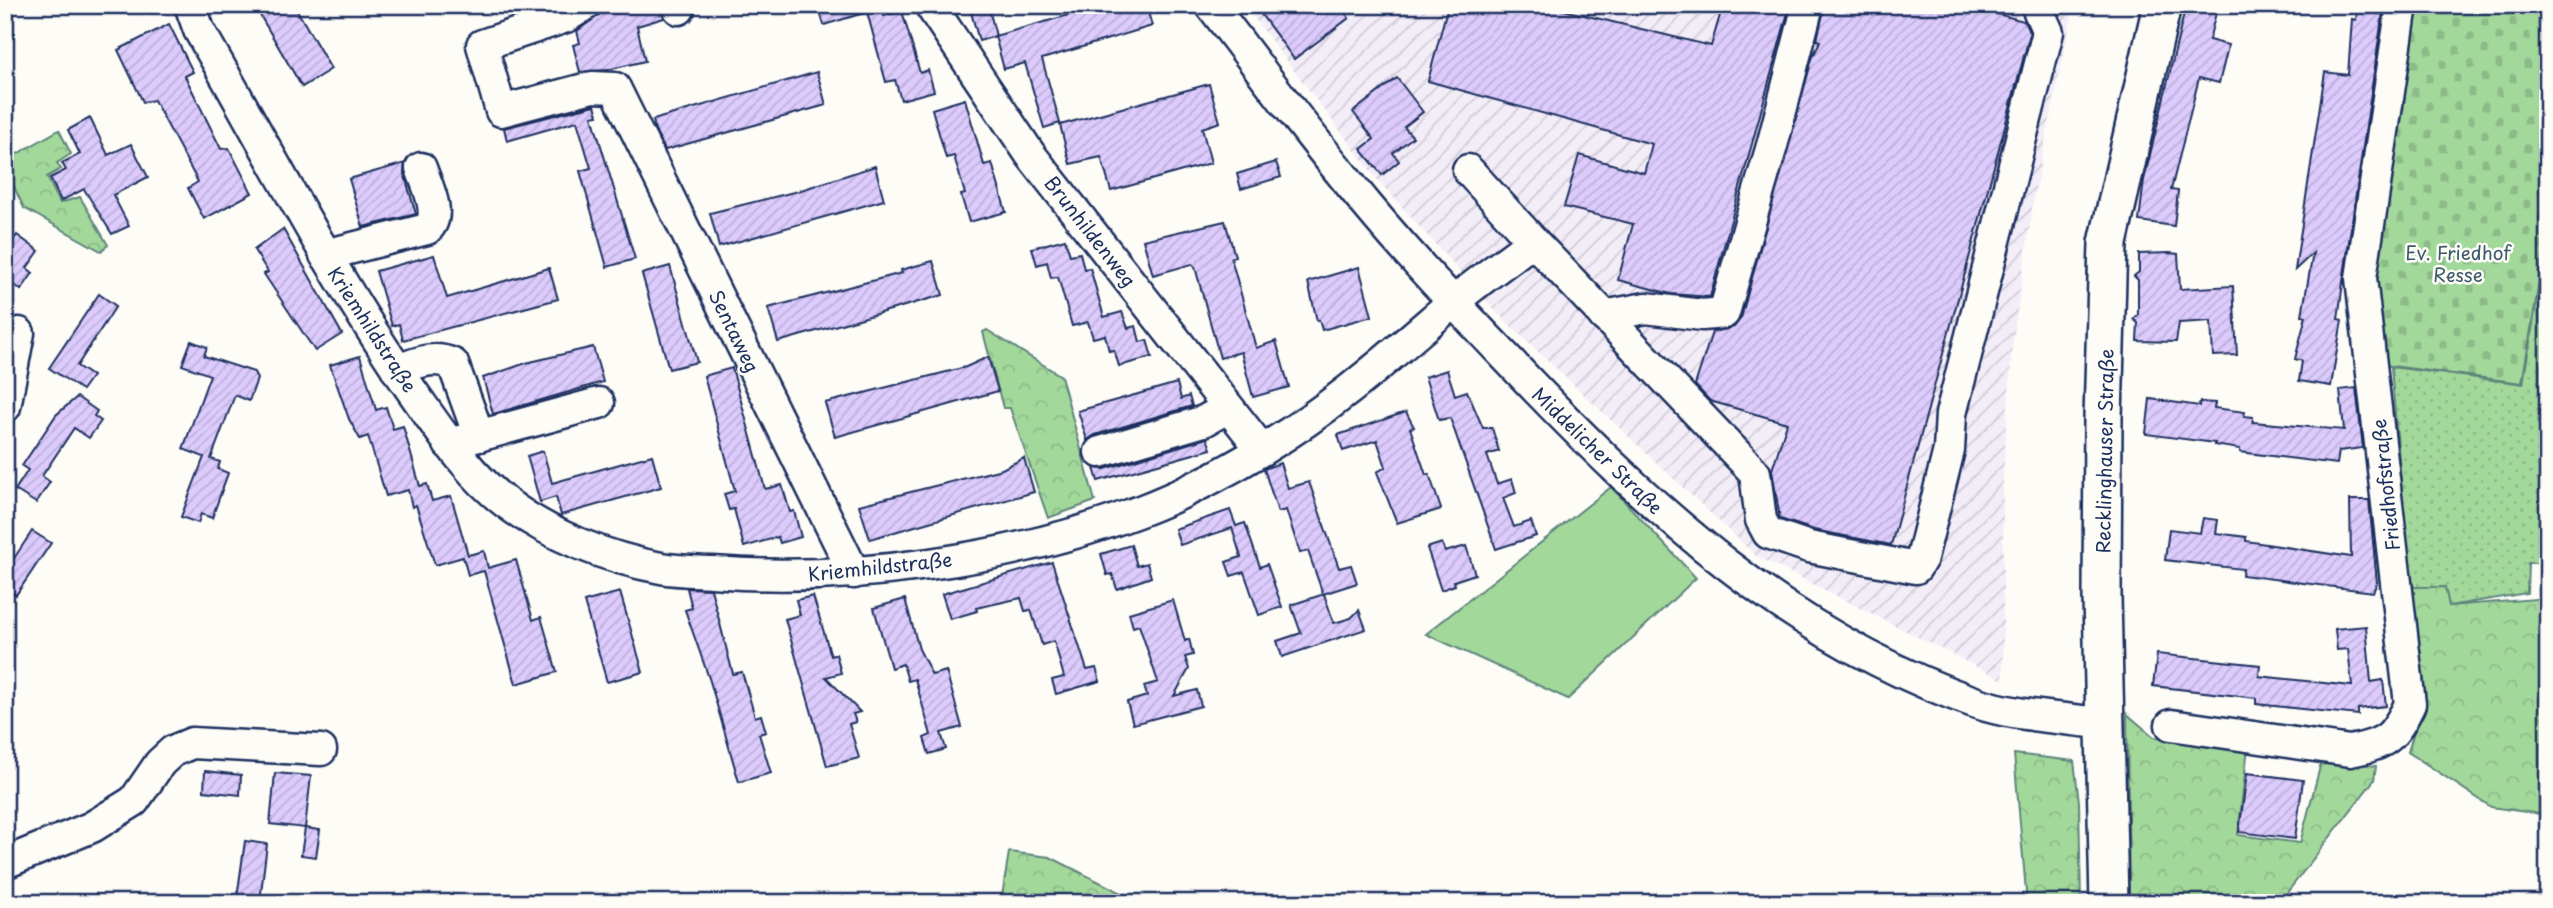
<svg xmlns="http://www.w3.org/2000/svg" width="2553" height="908" font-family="'Playpen Sans',sans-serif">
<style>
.industrial{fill:url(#industrial-furrows)}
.grass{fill:#a3d89b;stroke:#5f847c;stroke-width:2}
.forest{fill:url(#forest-crowns);stroke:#5f847c;stroke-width:2}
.cemetery{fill:url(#cemetery-stones);stroke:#5f847c;stroke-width:2}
.garden{fill:url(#garden-dots);stroke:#5f847c;stroke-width:2}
.building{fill:url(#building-hatch);stroke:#1b2f5e;stroke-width:2}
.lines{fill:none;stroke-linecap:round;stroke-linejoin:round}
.minor-casing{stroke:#1b2f5e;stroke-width:35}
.major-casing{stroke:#1b2f5e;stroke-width:42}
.minor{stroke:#fdfcf7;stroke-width:30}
.major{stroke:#fdfcf7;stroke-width:37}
.labels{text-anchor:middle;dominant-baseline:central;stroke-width:5;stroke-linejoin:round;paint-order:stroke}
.street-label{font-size:19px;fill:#1b2f5e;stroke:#fdfcf7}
.park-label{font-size:19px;fill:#3d596d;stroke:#fdfcf7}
</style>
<defs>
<pattern id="industrial-furrows" width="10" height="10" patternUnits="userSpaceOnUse" patternTransform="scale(1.75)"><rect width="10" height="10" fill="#f3edf8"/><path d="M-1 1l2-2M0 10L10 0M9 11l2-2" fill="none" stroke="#d0ccd7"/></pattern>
<pattern id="forest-crowns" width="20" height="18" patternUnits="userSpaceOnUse" patternTransform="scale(1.75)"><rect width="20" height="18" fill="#a3d89b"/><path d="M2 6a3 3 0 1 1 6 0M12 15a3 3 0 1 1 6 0" fill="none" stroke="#8cba88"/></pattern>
<pattern id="cemetery-stones" width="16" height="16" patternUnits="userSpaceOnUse" patternTransform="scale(1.75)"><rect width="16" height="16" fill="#a3d89b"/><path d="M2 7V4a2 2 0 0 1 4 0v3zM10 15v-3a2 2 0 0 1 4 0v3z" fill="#8cba88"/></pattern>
<pattern id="garden-dots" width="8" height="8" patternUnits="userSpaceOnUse" patternTransform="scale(1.75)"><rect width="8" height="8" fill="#a3d89b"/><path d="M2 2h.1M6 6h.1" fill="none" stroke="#8cba88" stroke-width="1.8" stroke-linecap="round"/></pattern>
<pattern id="building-hatch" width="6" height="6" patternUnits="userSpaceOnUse" patternTransform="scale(1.75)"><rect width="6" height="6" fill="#dccbfc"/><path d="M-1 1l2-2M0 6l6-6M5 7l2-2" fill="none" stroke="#bcafda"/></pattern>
</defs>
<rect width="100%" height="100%" fill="#fdfcf7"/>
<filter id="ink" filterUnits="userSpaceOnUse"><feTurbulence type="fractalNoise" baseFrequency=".0143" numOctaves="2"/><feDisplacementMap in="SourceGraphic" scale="14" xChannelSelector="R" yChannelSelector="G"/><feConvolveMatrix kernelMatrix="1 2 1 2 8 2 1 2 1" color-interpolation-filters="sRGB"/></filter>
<g filter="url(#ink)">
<polygon class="industrial" points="1244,5 2074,5 2034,195 2012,347 2003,478 2003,680 1755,555 1498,314 1376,178"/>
<polygon class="grass" points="1611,487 1696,578 1568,699 1426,634"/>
<g class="forest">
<polygon points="59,130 71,154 57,163 61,169 47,177 60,203 80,197 108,245 101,251 24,208 5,168 5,161"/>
<polygon points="987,330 1061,376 1095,501 1048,518 1010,408 1003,408 983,332"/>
<polygon points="2410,587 2446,587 2449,606 2548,598 2548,815 2491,807 2408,752 2424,697"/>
<polygon points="2127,714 2154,737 2248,747 2238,835 2300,843 2322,759 2376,766 2374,780 2279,903 2129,903"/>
<polygon points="2014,754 2074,761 2079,802 2081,903 2027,903"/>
<polygon points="1009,852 1050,857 1141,903 1001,903"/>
</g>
<polygon class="cemetery" points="2415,5 2548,5 2548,228 2522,383 2376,364 2371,281"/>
<polygon class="garden" points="2548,233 2548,563 2528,563 2527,593 2449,606 2445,587 2410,587 2391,367 2523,384"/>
<g class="building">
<polygon points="254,5 294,5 331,69 302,87"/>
<polygon points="636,5 661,5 664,18 637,26 645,61 607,70 580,72 573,45 580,43 577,31 600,14"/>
<polygon points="832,5 881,5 884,16 902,11 920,73 928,70 934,91 901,100 895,80 886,82 867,12 824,25 819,9"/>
<polygon points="969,5 988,5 996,36 979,41"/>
<polygon points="1104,5 1146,5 1152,26 1042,59 1060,123 1044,128 1025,63 1004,69 995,36"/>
<polygon points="1254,5 1339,5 1349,18 1294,59"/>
<polygon points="1448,5 1543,5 1711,46 1723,5 1790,5 1710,297 1671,294 1618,280 1633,224 1564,207 1579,155 1644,173 1652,144 1428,81"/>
<polygon points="1825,5 1963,5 2024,21 2030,34 1891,545 1814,530 1780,519 1772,470 1787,423 1710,401 1695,385 1712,332 1734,327 1741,318 1812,59 1820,41 1817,40"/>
<polygon points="2186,5 2218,5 2209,40 2228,45 2227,51 2219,83 2199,78 2171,190 2178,191 2174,226 2139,221 2144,180"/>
<polygon points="2358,5 2384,5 2344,275 2338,319 2342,320 2331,386 2299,381 2302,361 2295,359 2306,316 2302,315 2313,253 2295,270 2325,72 2348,75 2352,19 2356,20"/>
<polygon points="169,24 193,72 185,76 221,149 229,148 252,193 204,219 188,188 198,182 154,100 143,102 118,50"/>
<polygon points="817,72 826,105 665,150 655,130 653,120"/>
<polygon points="1397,78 1423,112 1404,127 1413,137 1393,153 1399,161 1382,175 1361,149 1374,139 1353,112"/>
<polygon points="1209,84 1220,122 1202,128 1211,163 1111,191 1101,157 1070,164 1060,125"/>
<polygon points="965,99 984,165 992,163 1006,212 969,222 961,195 965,194 954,156 946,158 932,109"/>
<polygon points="595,105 598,115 592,116 635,259 607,267 580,171 591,168 577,121 507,141 504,128"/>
<polygon points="90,118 108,155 131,144 148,177 113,195 129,226 112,234 84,189 61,201 50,178 66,170 62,163 80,154 68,130"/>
<polygon points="1276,162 1281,177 1241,189 1237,174"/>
<polygon points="405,163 404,173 416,214 363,227 349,179"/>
<polygon points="875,166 884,200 719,247 710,213 798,191"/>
<polygon points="1225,221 1235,256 1231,258 1256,348 1276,341 1289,387 1253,397 1241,352 1220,358 1195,267 1192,264 1153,275 1143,240"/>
<polygon points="283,229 342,334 315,351 264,274 268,272 254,250"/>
<polygon points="17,235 39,251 27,268 33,273 21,290 5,278 5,251"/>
<polygon points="1065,239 1070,255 1080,253 1084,269 1090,268 1104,317 1122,312 1128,328 1136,326 1140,342 1147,340 1152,357 1119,366 1114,350 1109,351 1105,335 1093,338 1088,322 1072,326 1058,277 1051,278 1047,262 1037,265 1032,248"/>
<polygon points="2170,253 2178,254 2180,289 2233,286 2237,355 2213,356 2211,321 2179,323 2176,342 2137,341 2138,323 2133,319 2138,315 2138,280 2134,276 2139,272 2139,254"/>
<polygon points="434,255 447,298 549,268 558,299 403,340 399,324 392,326 376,271"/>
<polygon points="933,261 943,295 778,342 768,308 902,273 901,270"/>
<polygon points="670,266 697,362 669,369 642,274"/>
<polygon points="1359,267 1372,316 1322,330 1319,320 1317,321 1308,282"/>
<polygon points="99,294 116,306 77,366 92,376 82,390 49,368"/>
<polygon points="191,341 207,347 204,356 254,372 257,379 249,401 235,395 211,459 220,462 218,469 228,473 212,518 201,514 198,523 181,517 204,457 183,449 210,375 182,365"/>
<polygon points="593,347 603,382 493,414 483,378 526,363"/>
<polygon points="360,356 376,410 386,407 393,429 403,426 420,486 427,484 432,501 451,496 468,555 484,551 488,568 516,560 533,620 541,617 557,672 516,684 484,571 468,575 463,557 435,565 416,505 412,507 408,490 386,496 368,436 360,439 349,419 330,365"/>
<polygon points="988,357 998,391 835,437 825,403 966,367"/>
<polygon points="732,368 765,489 782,485 790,512 794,511 801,537 780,543 778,537 744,547 734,509 729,510 724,494 735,491 704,376"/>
<polygon points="1447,370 1455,395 1467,391 1483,428 1492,428 1499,451 1487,455 1497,484 1512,479 1516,493 1503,498 1514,527 1531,521 1536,536 1496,549 1450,418 1439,420 1425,377"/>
<polygon points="1177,383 1181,399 1189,396 1192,406 1095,435 1087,440 1078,411"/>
<polygon points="2356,388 2363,448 2339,451 2337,464 2240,452 2240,449 2214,445 2215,443 2146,434 2150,399 2199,406 2200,402 2215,403 2214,408 2245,412 2244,416 2253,417 2253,422 2344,430 2340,390"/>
<polygon points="77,397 97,411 94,416 101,421 89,438 74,428 42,476 50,482 36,503 15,490 28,470 22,466 56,415"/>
<polygon points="1406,412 1414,427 1410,428 1426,475 1429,474 1441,509 1397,523 1377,472 1386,467 1377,440 1343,451 1338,435"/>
<polygon points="1207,438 1211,449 1098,481 1094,468 1105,469"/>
<polygon points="543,451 552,483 652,455 661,487 561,515 556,497 540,502 527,456"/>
<polygon points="1024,458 1034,492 870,539 859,505 1002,469"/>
<polygon points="1280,463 1288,488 1309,482 1339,568 1351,565 1357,583 1323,594 1308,551 1300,553 1286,510 1278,512 1264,469"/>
<polygon points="2350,500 2369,500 2377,583 2373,592 2242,575 2243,569 2165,560 2169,529 2200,533 2203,518 2218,520 2216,533 2246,537 2246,541 2351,557"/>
<polygon points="1230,510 1236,526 1245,523 1260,567 1267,564 1282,607 1259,615 1244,572 1231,576 1226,562 1241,557 1232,528 1180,545 1175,529"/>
<polygon points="32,531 51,543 16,595 5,587 5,572"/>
<polygon points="1442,543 1445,552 1466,546 1475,574 1454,581 1455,585 1441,590 1427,548"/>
<polygon points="1131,545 1137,566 1147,563 1151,577 1117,589 1112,574 1107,575 1101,554"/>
<polygon points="1052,562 1087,670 1096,668 1100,681 1056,694 1052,680 1064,677 1054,641 1042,645 1031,610 1025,611 1021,598 976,608 977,611 950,619 942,594"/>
<polygon points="687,588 711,589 733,674 742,672 755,717 761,715 766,732 759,734 771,773 739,782 710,681 685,610 692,608"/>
<polygon points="620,592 643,672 607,682 584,602"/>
<polygon points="1324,594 1334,623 1351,618 1359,610 1366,629 1282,657 1277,641 1301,633 1291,605"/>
<polygon points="813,596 831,656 836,654 841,673 826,677 860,712 853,714 856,722 849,724 859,758 827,766 785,619 800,615 796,600"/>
<polygon points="905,599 919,649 932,675 946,671 962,727 941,733 946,749 929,754 924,738 931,735 915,679 908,681 903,664 891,668 874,608"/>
<polygon points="1173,600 1185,641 1189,639 1193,655 1185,657 1189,669 1174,696 1197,690 1201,706 1133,724 1127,702 1147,696 1144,686 1158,682 1139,625 1133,627 1129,613"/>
<polygon points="2366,626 2371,682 2383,680 2386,706 2358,709 2358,715 2256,704 2256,698 2153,686 2157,654 2260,665 2259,676 2352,686 2348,649 2337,650 2335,629"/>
<polygon points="205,771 241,775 240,795 204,791"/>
<polygon points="275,773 311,776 305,828 270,824"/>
<polygon points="2247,773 2303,780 2295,839 2239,832"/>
<polygon points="305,828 320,830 316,857 301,855"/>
<polygon points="245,841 267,844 260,901 237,898"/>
</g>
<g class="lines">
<defs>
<g id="minor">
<path d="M190,5L199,30C269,151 332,276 412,391C439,429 467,473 505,502C548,535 607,558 661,568C677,571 695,571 712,572C847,583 1014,560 1140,511C1182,495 1224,473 1262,450C1335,406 1388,358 1451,304C1477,282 1506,262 1533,241L1755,473L1761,520L1768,533L1809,547L1916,568L1922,558L1949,450L1951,414L2048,32L2036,5"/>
<polyline points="585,5 566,17 482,45 501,111 592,87 615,88 854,573"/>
<polyline points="678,5 679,9"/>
<polyline points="930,5 1030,154 1262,450"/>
<path d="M1211,5C1257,65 1301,125 1349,183C1401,248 1459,308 1516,368C1650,509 1789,638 1977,703C2014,716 2066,718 2105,724"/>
<polyline points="1468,170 1533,241"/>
<path d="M325,255L427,229C443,215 427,186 421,168"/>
<polyline points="1604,316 1646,308 1702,315 1724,313 1773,142 1808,5"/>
<path d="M397,370C417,363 433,355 453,364L479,436"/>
<polyline points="5,407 19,333"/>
<polyline points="449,444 599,403"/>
<polyline points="1100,452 1204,421 1227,408"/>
<path d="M2171,725L2350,751C2387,744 2394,737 2410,704L2361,278L2402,5"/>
<polyline points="5,863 92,827 134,801 160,763 173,751 192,743 321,750"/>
</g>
<polyline id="major" points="2109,903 2102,597 2103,418 2108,243 2162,5"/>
</defs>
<use href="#minor" class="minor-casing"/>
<use href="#major" class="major-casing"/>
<use href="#minor" class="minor"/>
<use href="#major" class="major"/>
</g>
</g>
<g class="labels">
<g class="street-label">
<text transform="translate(1091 231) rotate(52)">Brunhildenweg</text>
<text transform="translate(373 329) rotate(57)">Kriemhildstraße</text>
<text transform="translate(735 331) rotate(64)">Sentaweg</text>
<text transform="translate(1598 450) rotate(44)">Middelicher Straße</text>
<text transform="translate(2104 451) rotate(-89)">Recklinghauser Straße</text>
<text transform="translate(2385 485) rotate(-96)">Friedhofstraße</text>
<text transform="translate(880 566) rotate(-6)">Kriemhildstraße</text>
</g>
<g class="park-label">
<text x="2458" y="252">Ev. Friedhof<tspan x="2458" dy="22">Resse</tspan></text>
</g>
</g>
<rect width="2553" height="908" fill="none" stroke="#fdfcf7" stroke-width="28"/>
<rect x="14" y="14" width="2525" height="880" fill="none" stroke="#1b2f5e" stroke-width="2.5" filter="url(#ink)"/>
</svg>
